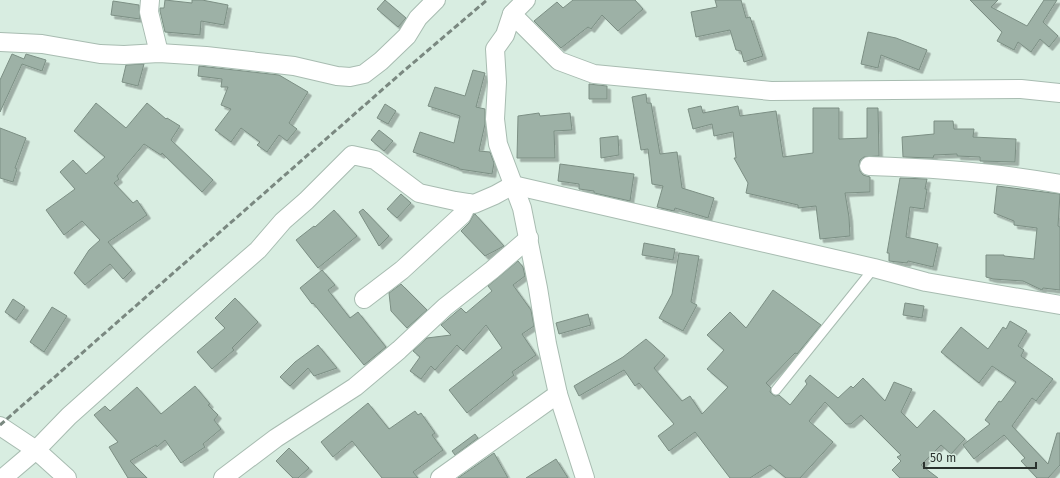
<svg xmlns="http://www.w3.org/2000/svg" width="1060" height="478" font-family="'Fira Sans',sans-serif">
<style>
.building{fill:#9db1a6;stroke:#7c8f84;filter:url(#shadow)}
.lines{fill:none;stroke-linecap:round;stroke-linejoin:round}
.service-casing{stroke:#a8bcb1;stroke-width:11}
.minor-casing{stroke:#a8bcb1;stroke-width:20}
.service{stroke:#fff;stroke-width:9}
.minor{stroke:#fff;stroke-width:18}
.rail{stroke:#7a8880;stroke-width:3;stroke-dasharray:6 3;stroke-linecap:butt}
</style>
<defs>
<filter id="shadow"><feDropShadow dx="3.5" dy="3.5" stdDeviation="0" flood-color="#0004"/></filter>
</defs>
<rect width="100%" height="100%" fill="#d8ede1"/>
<g class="building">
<polygon points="165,0 192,3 192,0 202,0 228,5 224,25 201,21 200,35 165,32 160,11 160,8 164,8"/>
<polygon points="385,0 406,18 398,27 377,9"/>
<polygon points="573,0 635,0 643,9 618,31 602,15 591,29 588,27 561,48 534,21 557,2 563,8"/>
<polygon points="715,0 741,0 746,18 750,17 763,56 744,62 741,51 736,50 730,30 696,37 691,12 717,7"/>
<polygon points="970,0 998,0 991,7 1027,26 1044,0 1057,0 1043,22 1058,36 1049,47 1040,39 1031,52 1018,42 1014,50 997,41 1002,32"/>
<polygon points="113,1 139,5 140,19 111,15"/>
<polygon points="868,32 896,38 927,50 919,70 881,55 878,68 861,64"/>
<polygon points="12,54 24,59 26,54 46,60 42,71 22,64 0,112 0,80"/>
<polygon points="144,64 138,86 122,82 126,65"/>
<polygon points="199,66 279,75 308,92 289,123 297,129 287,141 279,135 267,152 257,145 260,142 241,128 231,142 215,130 231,109 221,105 228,87 221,87 222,79 198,76"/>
<polygon points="473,70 485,73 476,107 485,109 485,124 479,151 490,152 494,163 492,174 459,169 459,168 413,152 420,132 454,143 460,116 428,106 435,87 465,96"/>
<polygon points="589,84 607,86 607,99 589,99"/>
<polygon points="646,94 647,103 651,103 660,154 677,152 682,188 714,198 708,218 675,208 674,211 657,207 663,186 652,184 648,149 641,150 632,97"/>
<polygon points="96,103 126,128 147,103 166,119 167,118 180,126 171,140 213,180 202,192 162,153 161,155 144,144 117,176 119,179 114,183 133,203 137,200 147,215 108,242 132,270 123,279 110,264 85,285 74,273 89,250 100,240 82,221 64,235 46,210 75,189 60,172 73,160 86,174 105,157 74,131"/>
<polygon points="385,104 396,111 388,124 377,118"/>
<polygon points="701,106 703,113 738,106 740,116 776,111 783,157 813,153 813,108 839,108 839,139 867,138 867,108 878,108 879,156 864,157 860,160 859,165 860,171 863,175 870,177 870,192 845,193 849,217 850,236 820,239 816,206 798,208 798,205 746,193 748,183 734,158 736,158 733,132 714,136 712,124 693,129 688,109"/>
<polygon points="539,113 540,116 570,113 572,130 554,131 555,158 517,158 518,116"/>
<polygon points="934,121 953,121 954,129 974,129 973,137 1016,139 1015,162 980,161 980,157 957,156 957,154 934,155 933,158 903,157 902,137 934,134"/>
<polygon points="0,128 26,138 15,168 17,169 13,182 0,178"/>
<polygon points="379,130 393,141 384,151 371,140"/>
<polygon points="618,136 619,155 601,158 600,138"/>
<polygon points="560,164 634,174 630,201 594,193 594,191 579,189 579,184 558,181"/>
<polygon points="900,178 927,179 925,189 927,189 924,209 910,207 906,237 938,244 933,267 908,261 907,263 889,261 889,253 887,253"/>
<polygon points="997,186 1060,194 1058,226 1060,227 1060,290 1043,288 1042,290 1023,281 993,279 986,277 986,255 1004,255 1004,256 1034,259 1037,228 1014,225 1014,221 994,213"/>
<polygon points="401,194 411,203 397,218 387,209"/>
<polygon points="363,209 389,236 379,246 359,212"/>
<polygon points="334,210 357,236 318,268 296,240 314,226 315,227"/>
<polygon points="474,214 475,214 504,246 485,256 461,231 469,223"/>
<polygon points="644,243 675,249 673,260 642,255"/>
<polygon points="679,253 699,256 691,302 697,305 683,331 659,318 672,294"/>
<polygon points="518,261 523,267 525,276 513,285 531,310 534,326 522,334 536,355 512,372 514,375 467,413 449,390 502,348 486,325 463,351 457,345 435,370 431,366 421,379 410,371 420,357 413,351 427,338 451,335 441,325 461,308 466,313 492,291 488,286"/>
<polygon points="322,270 335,285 328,290 350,318 358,312 386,347 364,365 313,303 312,304 300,288"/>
<polygon points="401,284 427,310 407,328 391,311 389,293"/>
<polygon points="773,290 821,325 797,354 795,353 766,383 771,388 770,392 772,394 775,396 779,395 790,405 807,384 805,381 810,375 838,398 851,386 853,388 863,378 885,401 894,382 912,389 901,412 917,428 934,410 965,439 951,454 941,445 921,465 938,478 900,478 892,470 901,461 897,457 901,455 861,415 851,424 846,424 825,402 809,421 833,442 800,478 786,478 770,465 750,478 730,478 695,432 669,451 658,436 674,424 639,383 635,386 624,370 579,396 574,386 623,357 646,339 665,356 654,368 682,401 690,396 702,414 728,387 707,369 724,350 707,335 730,312 746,328"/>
<polygon points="235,298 258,322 232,348 234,350 212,369 197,352 225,328 215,318"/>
<polygon points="13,299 25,307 16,320 5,312"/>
<polygon points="905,303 924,306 922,318 903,315"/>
<polygon points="52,307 67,316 44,352 30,342"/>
<polygon points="588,314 591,325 559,334 556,323"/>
<polygon points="1010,321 1027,331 1018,346 1024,350 1021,356 1053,379 1036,401 1032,398 1012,426 1048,464 1057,433 1060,433 1060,465 1048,478 1037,478 1021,461 1025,458 1004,435 974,459 963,445 990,424 985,420 999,401 1001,402 1016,382 992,366 979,383 941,352 961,327 988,349 1003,327 1006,329"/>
<polygon points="318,345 337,368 314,376 308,368 290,386 280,377 295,362"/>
<polygon points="195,386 210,404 208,405 218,415 214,420 221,429 203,444 205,447 181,463 165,440 157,447 156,445 130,461 147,478 128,478 109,447 118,442 94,415 105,406 110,411 137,387 161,414"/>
<polygon points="368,403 389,429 415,411 418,415 421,413 435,433 432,435 443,450 413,472 418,478 382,478 352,441 333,457 321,442"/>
<polygon points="475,434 478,438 455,455 452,451"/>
<polygon points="289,448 309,468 298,478 293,478 276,461"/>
<polygon points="494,453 508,478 458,478 491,455"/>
<polygon points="556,459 568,478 526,478"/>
</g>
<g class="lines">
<defs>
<polyline id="service" points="776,390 874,268"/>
<g id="minor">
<polyline points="150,0 149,12 159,53"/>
<polyline points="526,0 512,14 505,35 495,49 497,82 495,119 498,144 522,208 538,288 547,344 558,394 585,478"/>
<polyline points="512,14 559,61 594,74 771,91 1021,89 1060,93"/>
<polyline points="0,42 42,44 100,54 124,55 159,53 206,56 294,66 337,76 350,77 364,74 381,61 407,36 418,18 436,0"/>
<path d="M869,166C933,168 997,172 1060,184"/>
<polyline points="364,299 402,270 462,215 468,203"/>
<polyline points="0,426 36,450 67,478"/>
<polyline points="3,478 36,450 69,416 153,341 258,250 283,221 306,201 352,155 375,160 419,193 455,201 474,204 495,195 513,185 874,268 926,282 1060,305"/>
<polyline points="223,478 276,438 355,387 399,350 445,307 492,270 529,238"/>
<polyline points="440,478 558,394"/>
</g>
</defs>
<use href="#service" class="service-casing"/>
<use href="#minor" class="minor-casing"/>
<use href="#service" class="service"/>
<use href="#minor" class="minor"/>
<polyline class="rail" points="0,425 399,75 487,0"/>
</g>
<path d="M924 462v6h112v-6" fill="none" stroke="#2a322e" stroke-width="2"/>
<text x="930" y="462" font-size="12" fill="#2a322e" stroke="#d8ede1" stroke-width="3" paint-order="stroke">50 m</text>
</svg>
